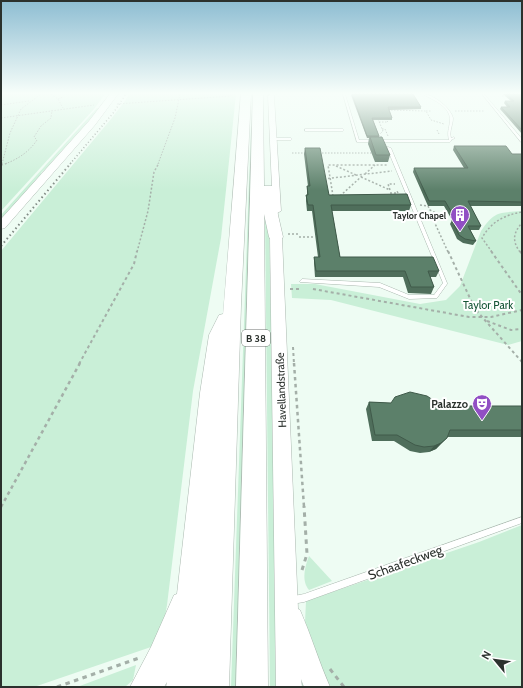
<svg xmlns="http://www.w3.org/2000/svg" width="523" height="688" font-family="Cabin,sans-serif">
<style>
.green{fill:#c9efd7}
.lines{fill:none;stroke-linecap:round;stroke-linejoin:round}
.lane-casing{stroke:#abb9b0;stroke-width:1}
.street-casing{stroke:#abb9b0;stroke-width:1}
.secondary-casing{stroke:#abb9b0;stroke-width:1}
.highway-casing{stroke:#abb9b0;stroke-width:1}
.path-far4{stroke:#a4afa8;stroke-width:1;stroke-dasharray:1.5 1.5;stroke-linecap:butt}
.path-far3{stroke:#a4afa8;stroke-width:1.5;stroke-dasharray:2 2;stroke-linecap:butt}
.path-far2{stroke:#a4afa8;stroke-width:2;stroke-dasharray:3 3;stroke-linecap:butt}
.path-far1{stroke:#a4afa8;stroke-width:2.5;stroke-dasharray:3.5 3.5;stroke-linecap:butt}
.path{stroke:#a4afa8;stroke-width:3;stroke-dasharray:4.5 4.5;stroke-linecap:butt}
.lane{fill:#fff;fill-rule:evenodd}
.street{fill:#fff;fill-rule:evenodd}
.secondary{fill:#fff;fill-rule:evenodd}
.highway{fill:#fff;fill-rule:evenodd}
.rail-far1{stroke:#808a84;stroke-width:1.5;stroke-dasharray:1 2.5;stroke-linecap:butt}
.rail{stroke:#808a84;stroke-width:2;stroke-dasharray:1.5 3;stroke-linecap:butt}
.wall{fill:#4f6e5b}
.shaded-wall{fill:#405a4a}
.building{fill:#5c806a;stroke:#405a4a}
.labels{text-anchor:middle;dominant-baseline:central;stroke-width:4;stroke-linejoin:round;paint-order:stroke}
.far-poi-label{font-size:9px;font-weight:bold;fill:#2b312d;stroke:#fff;text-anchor:end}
.shield{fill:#fff;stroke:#6b6f6c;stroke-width:1}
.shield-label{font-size:10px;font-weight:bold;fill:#2b312d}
.park-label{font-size:11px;fill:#145435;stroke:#fff}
.street-label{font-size:11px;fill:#2b312d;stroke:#fff}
.poi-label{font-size:11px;font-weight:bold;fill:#2b312d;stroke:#fff;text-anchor:end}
.near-street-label{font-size:13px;fill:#2b312d;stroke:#fff}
</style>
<rect width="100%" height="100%" fill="#eefcf3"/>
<g class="green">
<polygon points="1,94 105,94 94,109 1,211"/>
<polygon points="129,94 236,94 221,238 193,391 167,605 161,639 151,647 34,687 1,687 1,251 111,119 125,101"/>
<polygon points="97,108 100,109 49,166 41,173 41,175 1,220 1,215"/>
<polygon points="251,127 252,127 237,687 231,687"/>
<path d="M522,211V341L508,345L331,300L292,298L291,284H315L420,304L446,300L460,286L481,231C495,210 500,213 522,211Z"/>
<polygon points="265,215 269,227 279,687 270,687"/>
<polygon points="522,525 522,687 302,687 306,601 479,542"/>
<path d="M309,556L332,581L309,590C301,581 305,566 309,556Z"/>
<polygon points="136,665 133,680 125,687 77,687"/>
</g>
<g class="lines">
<defs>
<g id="lane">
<path d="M343,94H345L359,140H449C447,132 449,129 450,121C451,107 434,100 424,95V94C434,95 451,108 453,118C453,125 449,131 451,138L454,137L455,138L451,140V141L450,142H357Z"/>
<polygon points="482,94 484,94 522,139 522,142 521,142"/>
<polygon points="305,129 343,129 344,130 343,131 305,131"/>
<polygon points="272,138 291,138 292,139 291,140 273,140 272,139"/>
<polygon points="388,147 391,148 447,283 447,284 437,298 409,299 379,287 300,282 300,281 302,279 380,283 409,295 434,295 443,283 387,148"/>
<polygon points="522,517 522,523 304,602 292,604 289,603 288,600 289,597 304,594"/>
</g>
<polygon id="street" points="271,94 276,94 274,96 281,211 277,213 273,211 268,96"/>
<g id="secondary">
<polygon points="110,94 118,94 95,125 5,228 1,229 1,219 89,121"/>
<path d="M276,233L280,234L282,237L298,609L300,610C311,635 319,662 330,687H304L301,679L302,687H276L270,237L272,234Z"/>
</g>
<g id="highway">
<polygon points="241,94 251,94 241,305 229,687 166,687 167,682 164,687 130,687 151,647 174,595 177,594 200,393 209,335 219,315 223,314"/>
<polygon points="253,94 263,94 264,186 273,186 275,189 278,215 283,237 281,240 276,242 271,240 269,237 264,214 268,687 236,687"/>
</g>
</defs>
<use href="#lane" class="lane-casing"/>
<use href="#street" class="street-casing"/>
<use href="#secondary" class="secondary-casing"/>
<use href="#highway" class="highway-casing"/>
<g class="path-far4">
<polyline points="51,94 58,99 63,108"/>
<polyline points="502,96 506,96"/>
<polyline points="58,99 63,97"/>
<polyline points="117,104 231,96"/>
<polyline points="1,105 29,101"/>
<polyline points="388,110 426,111 431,120 444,124"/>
<polyline points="426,111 431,111"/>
<polyline points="455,111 485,111"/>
<polyline points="1,118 94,105"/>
<polyline points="378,119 383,131 380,134"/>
<polyline points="379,122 388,122 387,121"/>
<polyline points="382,129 385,129 388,136"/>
<polyline points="437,130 439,134"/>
<polyline points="292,153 307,153"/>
<polyline points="319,153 373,153"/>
<polyline points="2,164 10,133 21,109 41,94"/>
<path d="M5,164C18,159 29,152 37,140L34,137L41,126L51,118L52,110"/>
<polyline points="158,164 175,118 180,94"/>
</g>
<g class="path-far3">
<polyline points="1,165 8,163"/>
<polyline points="1,166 2,163"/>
<polyline points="336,166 356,175"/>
<polyline points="365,174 375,165"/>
<polyline points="361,177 390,190"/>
<polyline points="324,179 392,171"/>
<polyline points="390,190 388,184 395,184"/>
<polyline points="390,193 398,193 397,191"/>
<polyline points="333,196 328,165 388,165"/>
<polyline points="340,196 362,176"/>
<polyline points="420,205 428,206 430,210 436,213 433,219 448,252"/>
<polyline points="288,234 299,234"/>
<polyline points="299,237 315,237"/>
<polyline points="137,252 148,211 154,172 159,163"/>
<path d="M492,252L482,238C491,222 504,215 522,212"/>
<path d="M520,252C512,241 513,233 522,223"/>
</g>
<g class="path-far2">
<polyline points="448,251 475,309 522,362"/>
<polyline points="491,251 522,295"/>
<polyline points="520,251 522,254"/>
<polyline points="290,289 301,289"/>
<polyline points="313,289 469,317 491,317 522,310"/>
<polyline points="487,321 511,330 522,329"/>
<polyline points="293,347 294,364"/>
<polyline points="79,364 134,264 137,251"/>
</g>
<g class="path-far1">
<polyline points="294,363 304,507"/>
<polyline points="1,507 80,363"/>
</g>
<g class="path">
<polyline points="302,570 307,554 304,506"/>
<polyline points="330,669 344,687"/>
<polyline points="57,687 139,658"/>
</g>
<use href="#lane" class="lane"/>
<use href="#street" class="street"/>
<use href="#secondary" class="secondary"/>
<use href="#highway" class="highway"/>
<polyline class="rail-far1" points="70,164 114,112 126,94"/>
<polyline class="rail" points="1,246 71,163"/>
</g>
<g class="wall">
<polygon points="352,94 421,107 421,109 389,110 392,118 392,120 373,120 379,136 379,137 390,155 388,162 375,162 368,144 369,138 367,138 351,95"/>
<polygon points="503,94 522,94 522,134 500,109 501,107 507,107 504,103 505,101 511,101"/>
<polygon points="454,146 512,154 522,154 522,206 470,206 481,226 479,230 470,230 476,241 473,245 463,243 457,239 450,224 452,220 444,206 428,206 413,172 414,168 464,168 453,150"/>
<polygon points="305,148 329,195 411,205 409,211 332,211 340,257 439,271 436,277 430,277 434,287 431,294 408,293 403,277 315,277 314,263 314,257 318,257 312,211 307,211 306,201 306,195 307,195 307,186 308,186 304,154"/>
<polygon points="369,402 442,406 522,406 522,437 447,437 436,449 429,452 420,453 410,451 394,441 372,441 366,409"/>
</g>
<polygon class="shaded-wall" points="447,438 436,449 429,452 434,446"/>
<g class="building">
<polygon points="352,94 413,94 421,107 388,107 392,118 372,118 379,136 367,136"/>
<polygon points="506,94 522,94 522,130 501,107 510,107 505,101 514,101"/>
<polygon points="370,137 382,137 390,155 376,155"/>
<polygon points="454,146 506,146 512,154 522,154 522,202 468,201 481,226 468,226 476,241 465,239 459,235 452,220 456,220 445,201 429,201 414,168 468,168"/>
<polygon points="305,148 320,148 329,195 407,194 411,205 331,205 340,257 433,257 439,271 428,271 434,287 411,287 405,271 316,271 314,257 320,257 313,205 308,205 306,195 308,195 307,186 310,186"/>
<polygon points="410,392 427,396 442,406 522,406 522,430 450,430 447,438 441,443 434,446 424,447 415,445 397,435 375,435 369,402 391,403 395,397"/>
</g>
<linearGradient id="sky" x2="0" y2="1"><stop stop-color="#8dbdd2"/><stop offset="0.49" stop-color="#f7fefa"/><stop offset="1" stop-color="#f7fefa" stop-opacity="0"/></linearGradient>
<rect width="523" height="190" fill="url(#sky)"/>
<defs>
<symbol id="building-pin" viewBox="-11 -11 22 30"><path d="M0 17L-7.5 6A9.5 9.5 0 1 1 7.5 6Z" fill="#914fc4" stroke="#fff"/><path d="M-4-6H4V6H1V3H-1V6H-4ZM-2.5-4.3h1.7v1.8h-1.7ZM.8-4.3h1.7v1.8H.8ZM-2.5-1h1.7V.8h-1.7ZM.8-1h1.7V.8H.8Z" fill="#fff"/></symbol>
<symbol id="theatre-pin" viewBox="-11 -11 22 30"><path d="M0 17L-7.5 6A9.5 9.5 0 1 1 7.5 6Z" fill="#914fc4" stroke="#fff"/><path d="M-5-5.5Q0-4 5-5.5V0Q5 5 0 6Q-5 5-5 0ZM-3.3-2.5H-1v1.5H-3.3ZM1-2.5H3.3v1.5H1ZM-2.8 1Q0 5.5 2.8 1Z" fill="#fff"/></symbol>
</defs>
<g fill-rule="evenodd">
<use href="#building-pin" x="449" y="204" width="22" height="30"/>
<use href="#theatre-pin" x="471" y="393" width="22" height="30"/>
</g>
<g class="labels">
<g class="far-poi-label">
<text x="446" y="215">Taylor Chapel</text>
</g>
<rect class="shield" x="242" y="330" width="28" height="16" rx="3"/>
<g class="shield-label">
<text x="256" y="338">B 38</text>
</g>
<g class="park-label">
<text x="488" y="305">Taylor Park</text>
</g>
<g class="street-label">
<text transform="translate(281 390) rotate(-92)">Havellandstraße</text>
</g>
<g class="poi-label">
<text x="468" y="404">Palazzo</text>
</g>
<g class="near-street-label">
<text transform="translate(405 562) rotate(-20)">Schaafeckweg</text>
</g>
</g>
<rect width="523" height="688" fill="none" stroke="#2b312d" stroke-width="4"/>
<g transform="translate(495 660) rotate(299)" stroke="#ffffff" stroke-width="3" paint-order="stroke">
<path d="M0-3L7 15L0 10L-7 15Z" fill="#2b312d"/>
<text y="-6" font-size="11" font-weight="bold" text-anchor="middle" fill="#2b312d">N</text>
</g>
</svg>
